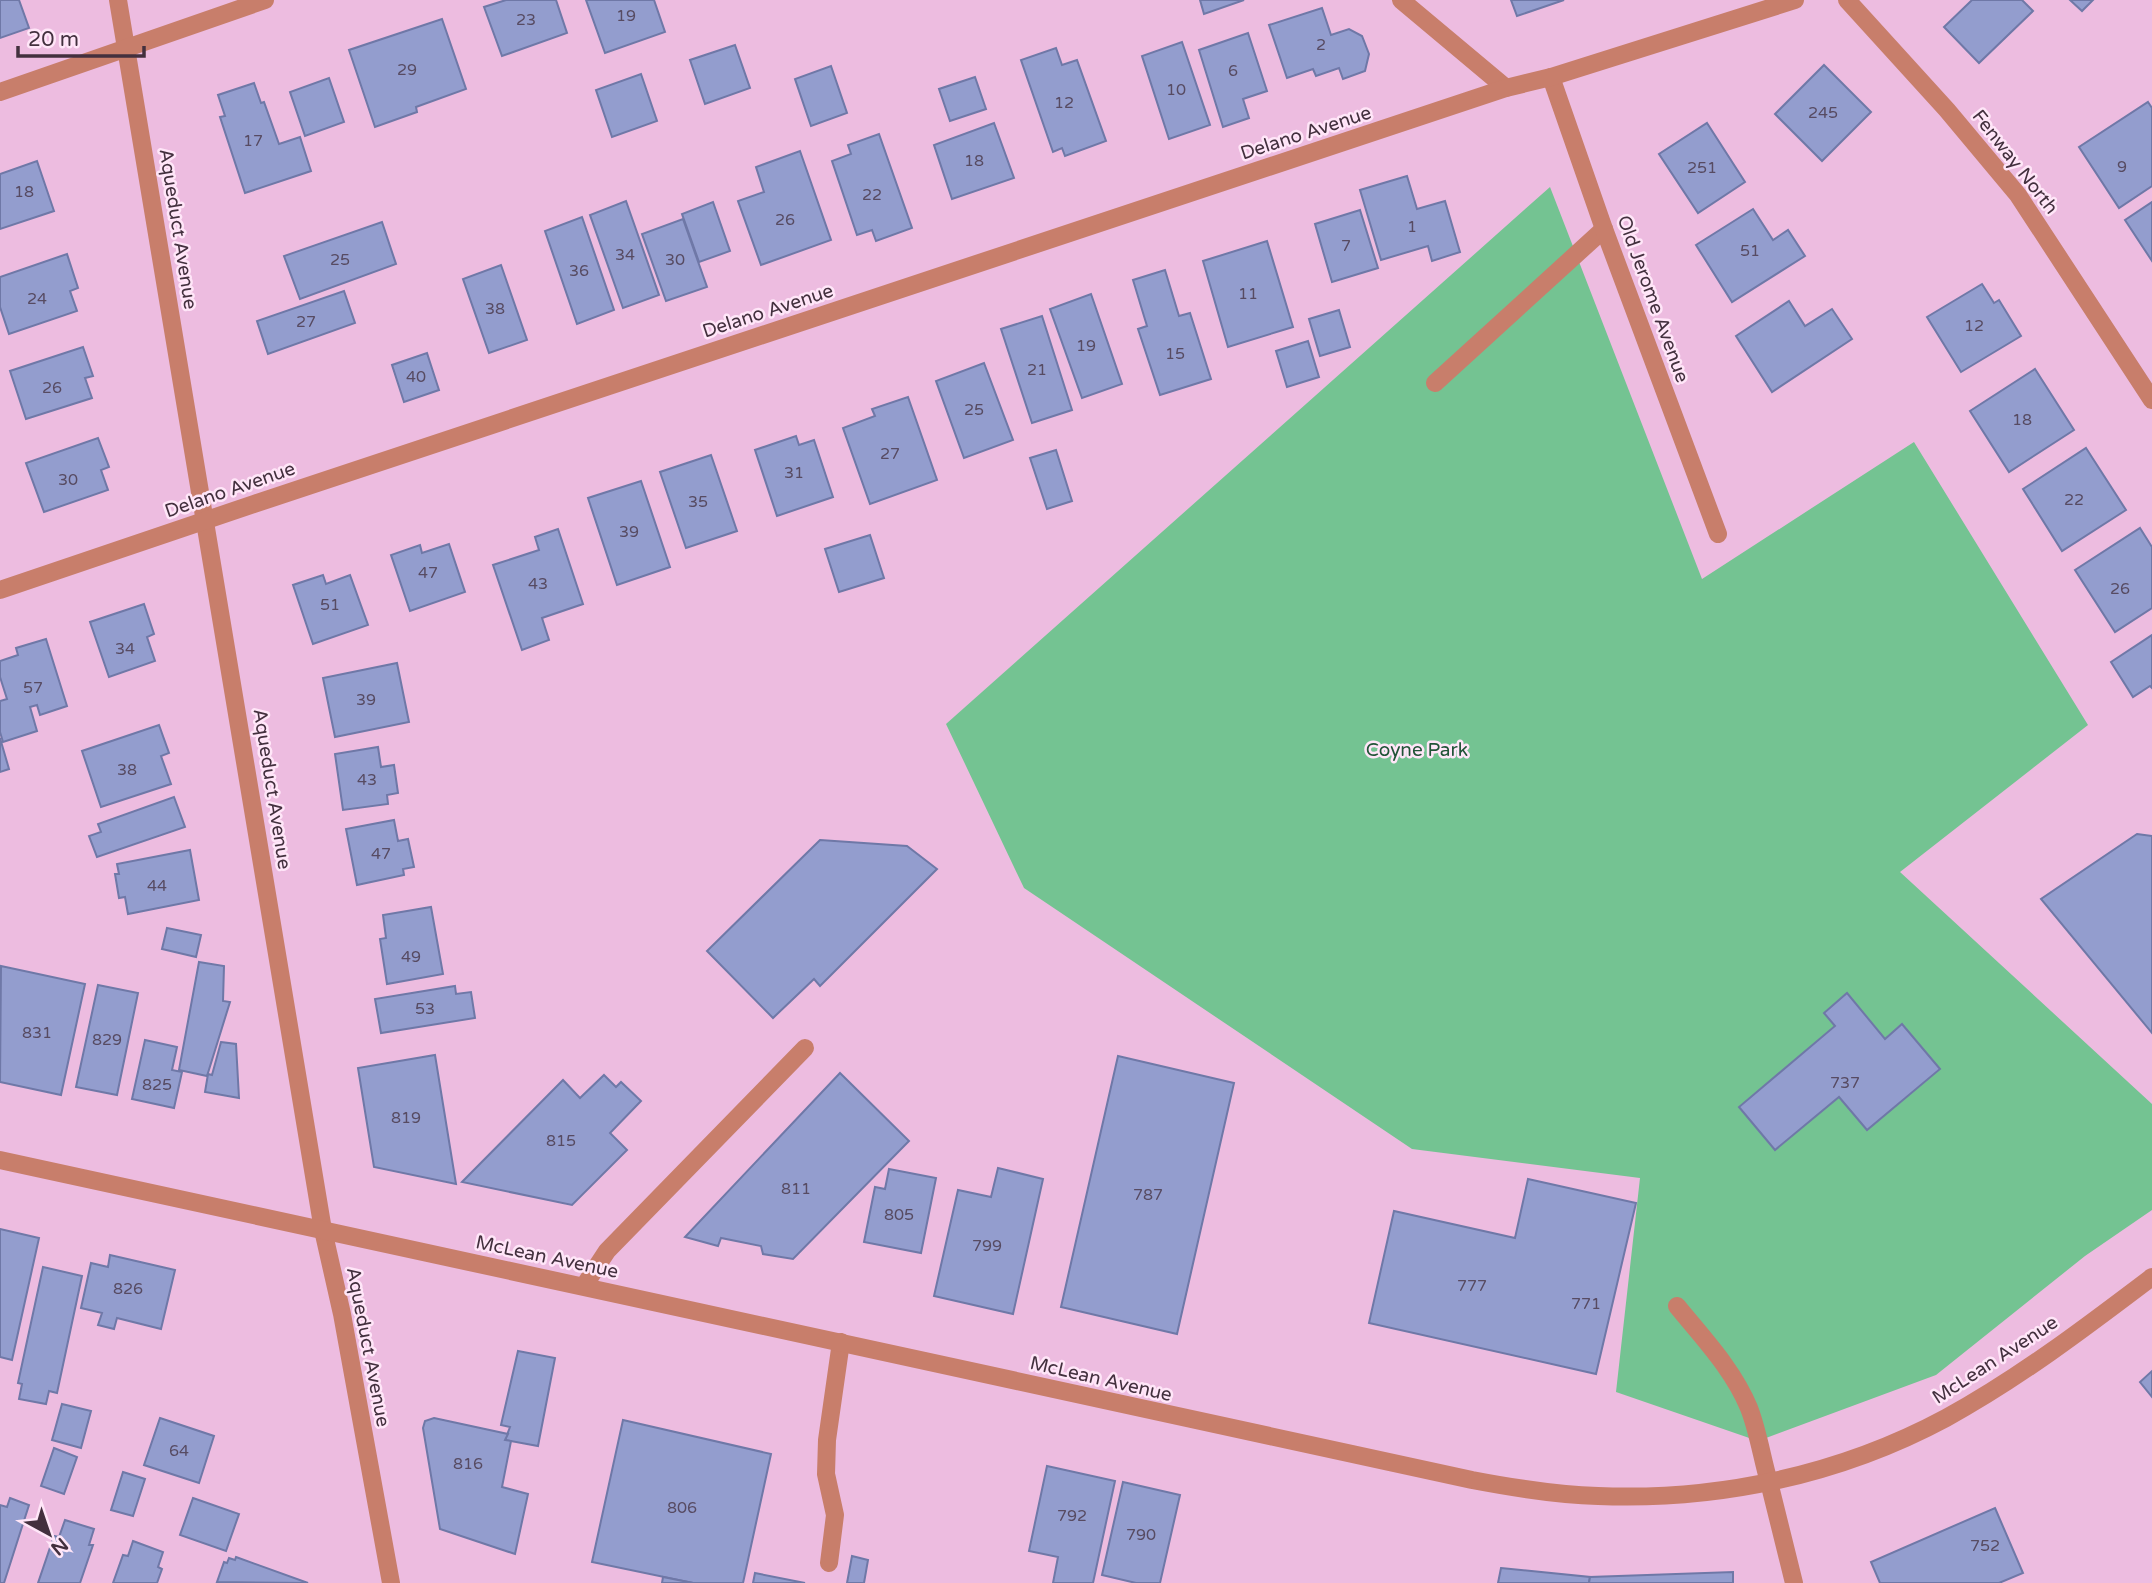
<svg xmlns="http://www.w3.org/2000/svg" width="2152" height="1583" font-family="'Varela Round',sans-serif">
<style>
.green{fill:#74c392}
.building{fill:#939dce;stroke:#6f78a7;stroke-width:2}
.lines{fill:none;stroke-linecap:round;stroke-linejoin:round}
.service{stroke:#c87e6b;stroke-width:18}
.minor{stroke:#c87e6b;stroke-width:18}
.tertiary{stroke:#c87e6b;stroke-width:18}
.labels{text-anchor:middle;dominant-baseline:central;stroke-width:5;stroke-linejoin:round;paint-order:stroke}
.number-label{font-size:16px;fill:#574b62}
.street-label{font-size:19px;fill:#43303e;stroke:#ffe6f8}
.park-label{font-size:19px;fill:#215437;stroke:#ffe6f8}
</style>
<rect width="100%" height="100%" fill="#edbce0"/>
<polygon class="green" points="1550,187 1702,579 1914,442 2088,725 1900,872 2152,1104 2152,1210 2085,1256 1936,1375 1758,1441 1616,1392 1640,1178 1412,1149 1024,888 946,724"/>
<g class="building">
<polygon points="0,0 19,0 29,28 0,38"/>
<polygon points="506,0 556,0 567,33 502,56 484,7"/>
<polygon points="586,0 654,0 665,32 605,53"/>
<polygon points="1200,0 1244,0 1204,14"/>
<polygon points="1511,0 1564,0 1517,16"/>
<polygon points="1972,0 2022,0 2033,11 1979,63 1944,27"/>
<polygon points="2070,0 2093,0 2082,11"/>
<polygon points="1322,8 1331,35 1349,29 1362,36 1369,54 1365,71 1343,79 1339,68 1316,76 1313,69 1287,78 1269,25"/>
<polygon points="442,19 466,89 416,107 417,112 375,127 349,50"/>
<polygon points="1248,33 1267,91 1243,99 1249,118 1223,127 1199,50"/>
<polygon points="1182,42 1210,125 1169,139 1142,56"/>
<polygon points="735,45 750,88 705,104 690,60"/>
<polygon points="1056,48 1062,65 1077,60 1106,141 1065,156 1062,148 1053,152 1021,60"/>
<polygon points="1824,65 1871,112 1822,161 1775,114"/>
<polygon points="831,66 847,113 811,126 795,79"/>
<polygon points="641,74 657,121 612,137 596,90"/>
<polygon points="975,77 986,109 950,121 939,89"/>
<polygon points="329,78 344,122 305,136 290,92"/>
<polygon points="254,83 261,103 264,102 279,144 300,137 311,171 245,193 220,117 225,116 218,95"/>
<polygon points="2148,102 2152,108 2152,186 2119,208 2079,147"/>
<polygon points="994,123 1014,178 952,199 934,145"/>
<polygon points="1707,123 1745,182 1698,213 1659,154"/>
<polygon points="879,134 912,228 876,241 872,230 857,235 832,161 851,154 848,145"/>
<polygon points="800,151 831,240 761,265 738,201 764,192 756,167"/>
<polygon points="37,161 54,211 0,229 0,174"/>
<polygon points="1407,176 1417,209 1445,201 1460,252 1432,261 1428,246 1381,260 1360,190"/>
<polygon points="626,201 659,295 623,308 590,215"/>
<polygon points="713,202 730,251 699,262 682,214"/>
<polygon points="2152,202 2152,261 2125,220"/>
<polygon points="1753,209 1773,240 1788,230 1805,256 1732,302 1696,245"/>
<polygon points="1360,210 1378,268 1332,282 1315,224"/>
<polygon points="582,217 614,310 577,324 545,231"/>
<polygon points="683,219 707,287 666,301 642,234"/>
<polygon points="382,222 396,264 300,299 284,256"/>
<polygon points="1267,241 1293,327 1228,347 1203,261"/>
<polygon points="67,254 78,288 70,291 77,311 9,334 0,307 0,277"/>
<polygon points="501,265 527,340 489,353 463,279"/>
<polygon points="1165,270 1179,316 1190,313 1211,379 1160,395 1138,329 1147,326 1133,280"/>
<polygon points="1982,284 1994,303 1999,300 2021,336 1961,372 1927,317"/>
<polygon points="344,291 355,323 268,354 257,321"/>
<polygon points="1091,294 1122,384 1082,398 1050,309"/>
<polygon points="1789,301 1805,326 1832,309 1852,339 1772,392 1736,336"/>
<polygon points="1339,310 1350,347 1320,356 1309,319"/>
<polygon points="1042,316 1072,410 1032,423 1001,329"/>
<polygon points="1308,341 1319,377 1287,387 1276,351"/>
<polygon points="83,347 93,376 85,378 92,398 26,419 10,371"/>
<polygon points="427,353 439,390 404,402 392,365"/>
<polygon points="984,363 1013,440 964,458 936,381"/>
<polygon points="2035,369 2074,430 2009,472 1970,411"/>
<polygon points="908,397 937,480 870,504 843,428 875,416 872,409"/>
<polygon points="796,436 799,445 814,440 833,497 777,516 755,450"/>
<polygon points="98,438 109,467 101,470 108,490 44,512 26,463"/>
<polygon points="2086,448 2126,510 2062,551 2023,489"/>
<polygon points="1056,450 1072,501 1047,509 1030,458"/>
<polygon points="711,455 737,531 686,548 660,472"/>
<polygon points="641,481 670,567 617,585 588,498"/>
<polygon points="2140,528 2152,547 2152,608 2115,632 2075,570"/>
<polygon points="558,529 583,604 542,618 549,640 522,650 493,565 539,550 535,537"/>
<polygon points="870,535 884,578 839,592 825,549"/>
<polygon points="449,544 465,592 410,611 391,555 420,545 422,553"/>
<polygon points="323,575 326,584 350,575 368,625 313,644 293,585"/>
<polygon points="144,604 154,634 147,637 155,661 109,677 90,622"/>
<polygon points="2152,635 2152,688 2150,686 2133,697 2111,662"/>
<polygon points="46,639 67,706 40,715 37,705 30,707 37,731 3,742 0,732 0,701 7,699 0,677 0,661 18,655 16,648"/>
<polygon points="397,663 409,722 335,737 323,678"/>
<polygon points="159,725 169,753 161,756 171,784 101,807 82,751"/>
<polygon points="0,738 9,769 0,772"/>
<polygon points="378,747 381,767 394,765 398,793 387,795 388,804 343,810 335,754"/>
<polygon points="174,797 185,827 97,857 89,836 101,832 98,824"/>
<polygon points="394,820 398,841 408,839 414,867 403,869 404,875 357,885 346,829"/>
<polygon points="2137,834 2152,836 2152,1033 2041,899"/>
<polygon points="820,840 907,846 937,869 820,986 814,979 773,1018 707,951"/>
<polygon points="190,850 199,900 128,914 125,897 119,898 115,874 119,874 117,864"/>
<polygon points="431,907 443,974 387,984 380,939 386,938 383,915"/>
<polygon points="167,928 201,935 196,957 162,949"/>
<polygon points="199,962 224,966 223,1001 230,1002 207,1076 179,1070"/>
<polygon points="1,966 85,984 61,1095 0,1082"/>
<polygon points="98,985 138,993 117,1095 76,1087"/>
<polygon points="455,986 456,994 471,992 475,1018 381,1033 375,999"/>
<polygon points="1847,993 1885,1039 1902,1024 1940,1069 1867,1130 1839,1097 1775,1150 1739,1107 1835,1026 1824,1013"/>
<polygon points="145,1040 177,1047 172,1070 182,1072 174,1108 132,1099"/>
<polygon points="221,1042 236,1044 239,1098 205,1092 208,1074 212,1075"/>
<polygon points="435,1055 456,1184 374,1167 358,1068"/>
<polygon points="1118,1056 1234,1083 1177,1334 1061,1307"/>
<polygon points="840,1073 909,1141 793,1259 763,1254 761,1246 721,1238 718,1246 685,1237"/>
<polygon points="604,1075 616,1087 621,1082 641,1101 610,1133 627,1150 572,1205 462,1182 563,1080 580,1098"/>
<polygon points="998,1168 1043,1179 1013,1314 934,1296 958,1190 991,1197"/>
<polygon points="889,1169 936,1178 921,1253 864,1242 875,1187 885,1189"/>
<polygon points="1528,1179 1636,1203 1596,1374 1369,1323 1394,1211 1515,1238"/>
<polygon points="0,1229 39,1238 12,1360 0,1357"/>
<polygon points="110,1255 175,1270 161,1329 117,1318 114,1329 98,1325 102,1313 81,1308 91,1263 108,1267"/>
<polygon points="43,1267 82,1276 57,1393 49,1391 46,1404 19,1399 22,1384 18,1383"/>
<polygon points="518,1351 555,1358 538,1446 505,1440 510,1427 501,1425"/>
<polygon points="2152,1371 2152,1397 2140,1382"/>
<polygon points="62,1404 91,1411 81,1448 52,1440"/>
<polygon points="160,1418 214,1436 199,1483 144,1465"/>
<polygon points="434,1418 508,1434 505,1440 511,1441 502,1487 528,1494 515,1554 440,1529 423,1428 425,1421"/>
<polygon points="623,1420 771,1454 743,1583 693,1583 592,1562"/>
<polygon points="54,1448 77,1457 64,1494 41,1486"/>
<polygon points="1047,1466 1115,1481 1093,1583 1053,1583 1058,1557 1029,1551"/>
<polygon points="123,1472 145,1479 133,1516 111,1510"/>
<polygon points="1123,1482 1180,1495 1160,1583 1136,1583 1102,1575"/>
<polygon points="10,1498 29,1505 4,1583 0,1583 0,1505 7,1507"/>
<polygon points="193,1498 239,1514 226,1551 180,1535"/>
<polygon points="1995,1508 2023,1573 1999,1583 1880,1583 1871,1562"/>
<polygon points="65,1520 94,1529 89,1545 93,1545 80,1583 38,1583 54,1536 59,1537"/>
<polygon points="133,1541 163,1552 158,1567 162,1569 157,1583 113,1583 123,1555 128,1556"/>
<polygon points="852,1556 868,1560 864,1583 847,1583"/>
<polygon points="236,1557 308,1583 217,1582 224,1562 227,1563 229,1558 235,1560"/>
<polygon points="1501,1568 1590,1577 1589,1583 1498,1583"/>
<polygon points="1733,1572 1733,1583 1589,1583 1590,1577"/>
<polygon points="755,1573 805,1583 753,1583"/>
<polygon points="663,1577 693,1583 662,1583"/>
</g>
<g class="lines">
<g class="service">
<polyline points="1435,383 1604,229"/>
<polyline points="584,1286 607,1251 805,1048"/>
<path d="M1677,1306C1703,1338 1733,1369 1749,1408C1758,1431 1762,1458 1769,1482"/>
<polyline points="829,1563 835,1515 826,1474 827,1440 841,1342"/>
</g>
<g class="minor">
<polyline points="118,0 323,1230 342,1314 391,1583"/>
<polyline points="1401,0 1506,88"/>
<polyline points="1847,0 1947,110 2018,195 2152,400"/>
<polyline points="1551,77 1604,229 1718,534"/>
<polyline points="0,92 265,0"/>
<polyline points="0,590 254,504 1506,88 1551,77 1795,0"/>
<polyline points="1769,1482 1794,1583"/>
</g>
<path class="tertiary" d="M0,1160L1472,1480C1514,1488 1556,1495 1598,1496C1718,1501 1840,1475 1946,1418C2019,1378 2086,1327 2152,1277"/>
</g>
<g class="labels">
<g class="number-label">
<text x="626" y="16">19</text>
<text x="526" y="20">23</text>
<text x="1321" y="45">2</text>
<text x="407" y="70">29</text>
<text x="1233" y="71">6</text>
<text x="1176" y="90">10</text>
<text x="1064" y="103">12</text>
<text x="1823" y="113">245</text>
<text x="253" y="141">17</text>
<text x="974" y="161">18</text>
<text x="2122" y="167">9</text>
<text x="1702" y="168">251</text>
<text x="24" y="192">18</text>
<text x="872" y="195">22</text>
<text x="785" y="220">26</text>
<text x="1412" y="227">1</text>
<text x="1346" y="246">7</text>
<text x="1750" y="251">51</text>
<text x="625" y="255">34</text>
<text x="340" y="260">25</text>
<text x="675" y="260">30</text>
<text x="579" y="271">36</text>
<text x="1248" y="294">11</text>
<text x="37" y="299">24</text>
<text x="495" y="309">38</text>
<text x="306" y="322">27</text>
<text x="1974" y="326">12</text>
<text x="1086" y="346">19</text>
<text x="1175" y="354">15</text>
<text x="1037" y="370">21</text>
<text x="416" y="377">40</text>
<text x="52" y="388">26</text>
<text x="974" y="410">25</text>
<text x="2022" y="420">18</text>
<text x="890" y="454">27</text>
<text x="794" y="473">31</text>
<text x="68" y="480">30</text>
<text x="2074" y="500">22</text>
<text x="698" y="502">35</text>
<text x="629" y="532">39</text>
<text x="428" y="573">47</text>
<text x="538" y="584">43</text>
<text x="2120" y="589">26</text>
<text x="330" y="605">51</text>
<text x="125" y="649">34</text>
<text x="33" y="688">57</text>
<text x="366" y="700">39</text>
<text x="127" y="770">38</text>
<text x="367" y="780">43</text>
<text x="381" y="854">47</text>
<text x="157" y="886">44</text>
<text x="411" y="957">49</text>
<text x="425" y="1009">53</text>
<text x="37" y="1033">831</text>
<text x="107" y="1040">829</text>
<text x="1845" y="1083">737</text>
<text x="157" y="1085">825</text>
<text x="406" y="1118">819</text>
<text x="561" y="1141">815</text>
<text x="796" y="1189">811</text>
<text x="1148" y="1195">787</text>
<text x="899" y="1215">805</text>
<text x="987" y="1246">799</text>
<text x="1472" y="1286">777</text>
<text x="128" y="1289">826</text>
<text x="1586" y="1304">771</text>
<text x="179" y="1451">64</text>
<text x="468" y="1464">816</text>
<text x="682" y="1508">806</text>
<text x="1072" y="1516">792</text>
<text x="1141" y="1535">790</text>
<text x="1985" y="1546">752</text>
</g>
<g class="street-label">
<text transform="translate(1306 133) rotate(-18)">Delano Avenue</text>
<text transform="translate(2015 162) rotate(52)">Fenway North</text>
<text transform="translate(178 229) rotate(81)">Aqueduct Avenue</text>
<text transform="translate(1653 299) rotate(70)">Old Jerome Avenue</text>
<text transform="translate(768 311) rotate(-18)">Delano Avenue</text>
<text transform="translate(230 490) rotate(-19)">Delano Avenue</text>
<text transform="translate(272 789) rotate(81)">Aqueduct Avenue</text>
<text transform="translate(547 1257) rotate(12)">McLean Avenue</text>
<text transform="translate(368 1347) rotate(79)">Aqueduct Avenue</text>
<text transform="translate(1995 1360) rotate(-33)">McLean Avenue</text>
<text transform="translate(1101 1379) rotate(13)">McLean Avenue</text>
</g>
<g class="park-label">
<text x="1417" y="750">Coyne Park</text>
</g>
</g>
<g transform="translate(49 1534) rotate(140)" stroke="#ffe6f8" stroke-width="5" paint-order="stroke">
<path d="M0-5L12 26L0 18L-12 26Z" fill="#43303e"/>
<text y="-10" font-size="19" font-weight="bold" text-anchor="middle" fill="#43303e">N</text>
</g>
<path d="M18 46v10h126v-10" fill="none" stroke="#43303e" stroke-width="3.5"/>
<text x="28" y="46" font-size="21" fill="#43303e" stroke="#ffe6f8" stroke-width="5" paint-order="stroke">20 m</text>
</svg>
